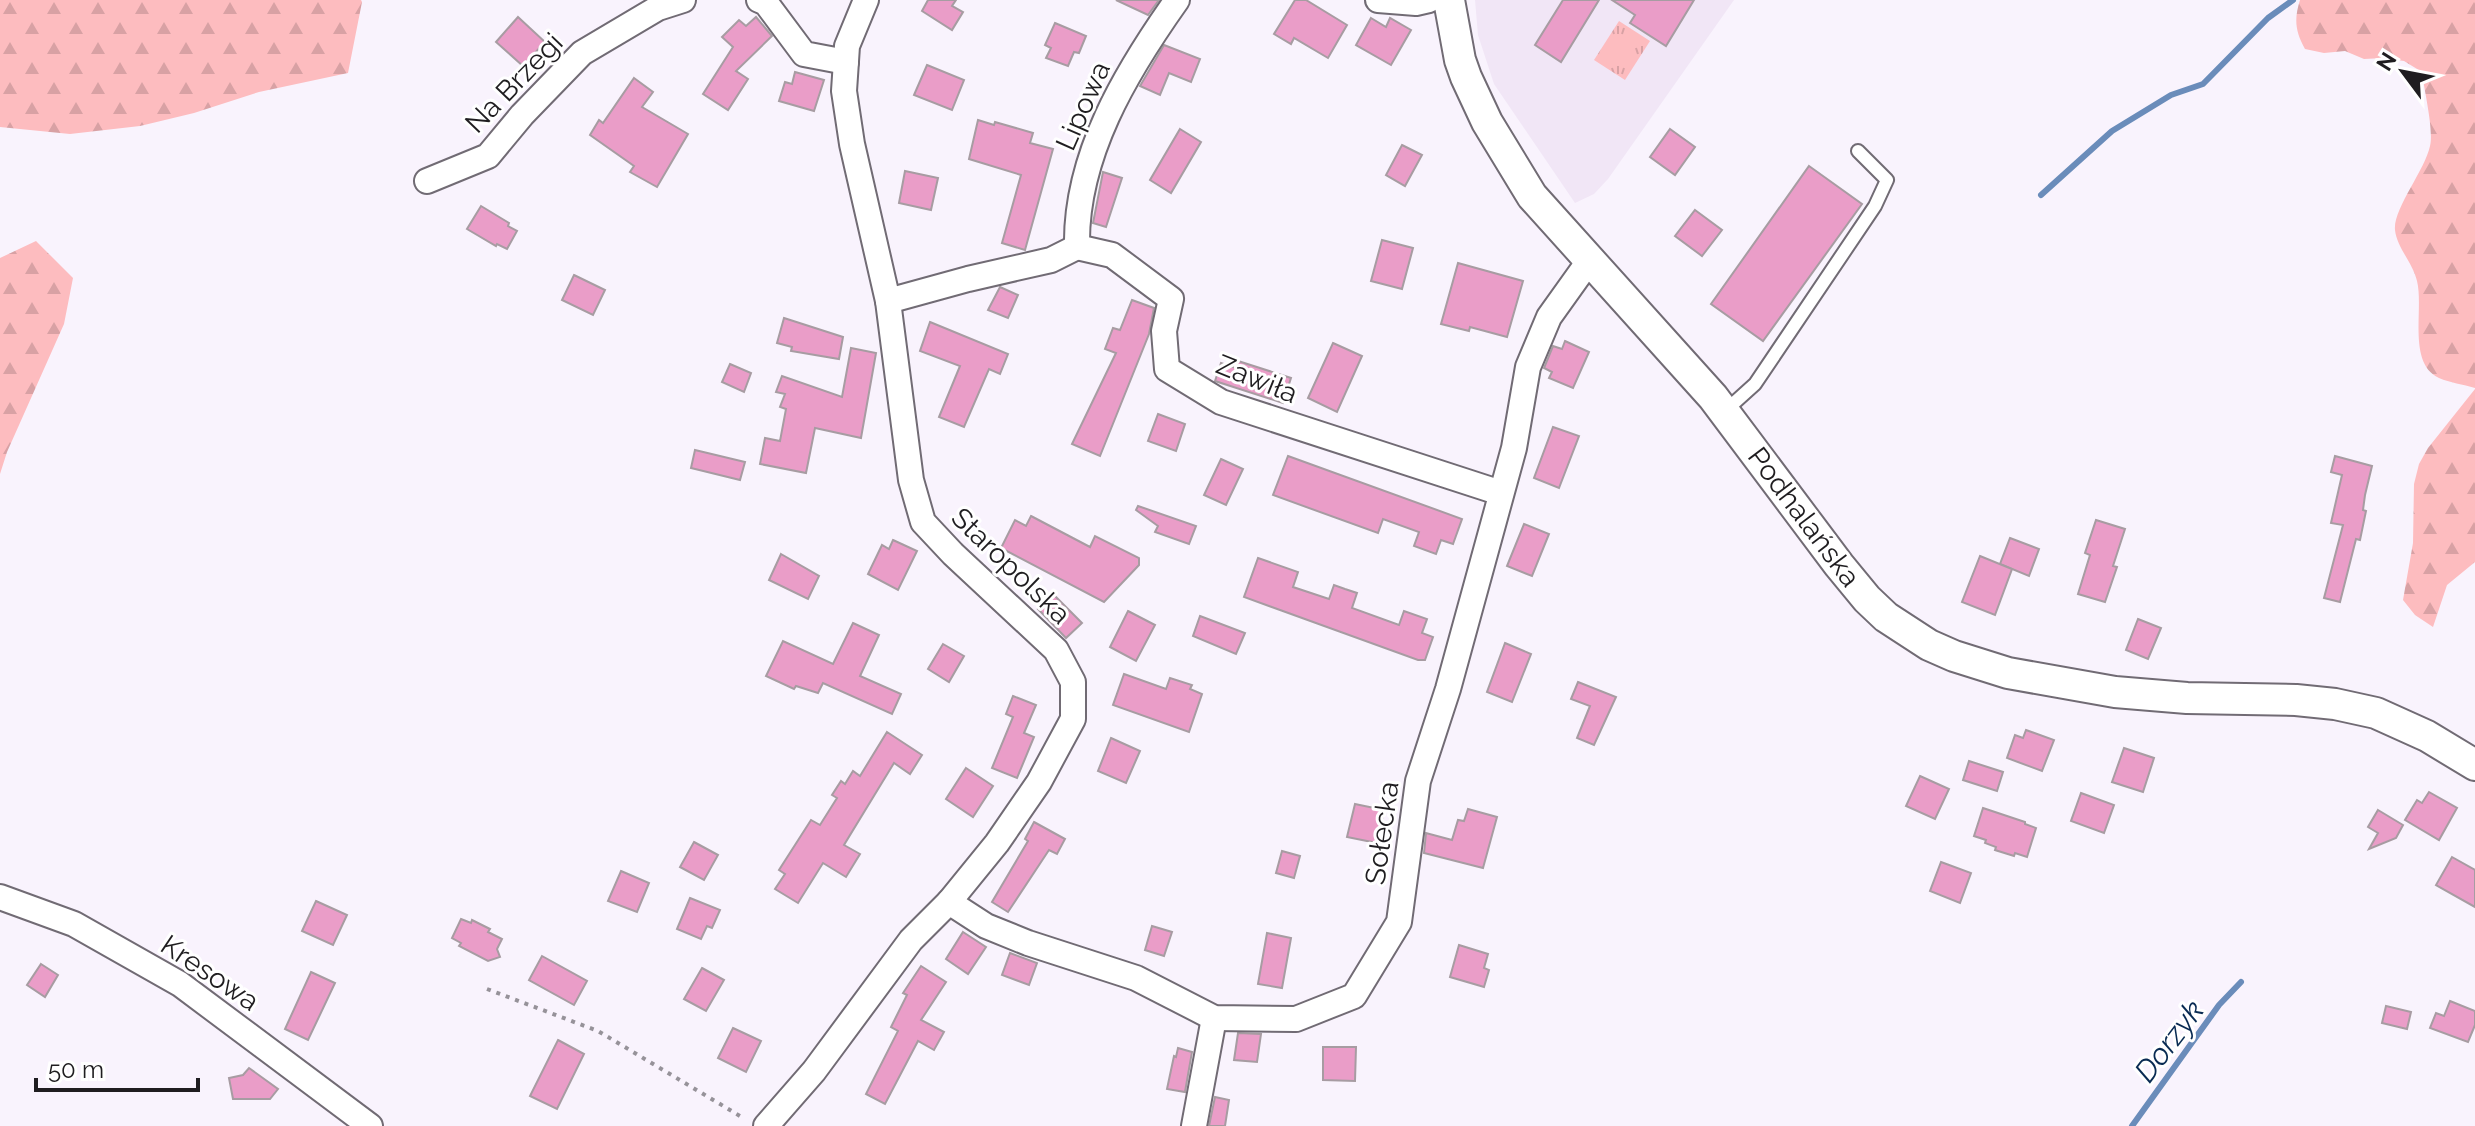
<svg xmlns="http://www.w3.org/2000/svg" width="2475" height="1126" font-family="Raleway,sans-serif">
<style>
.built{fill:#f1e6f6}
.grass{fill:url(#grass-tufts)}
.forest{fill:url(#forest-firs)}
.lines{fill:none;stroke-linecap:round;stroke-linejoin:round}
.stream{stroke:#6a8cba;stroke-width:6}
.building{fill:#ea9dc8;stroke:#a79ca2;stroke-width:2}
.service-casing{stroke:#716b74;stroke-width:16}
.minor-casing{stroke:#716b74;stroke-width:28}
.tertiary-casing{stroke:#716b74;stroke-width:34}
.path{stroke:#969299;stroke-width:4;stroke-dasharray:4 6;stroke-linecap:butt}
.service{stroke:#fff;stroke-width:12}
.minor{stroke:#fff;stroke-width:24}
.tertiary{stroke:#fff;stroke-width:30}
.labels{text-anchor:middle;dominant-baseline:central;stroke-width:6;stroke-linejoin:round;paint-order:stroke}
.street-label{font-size:28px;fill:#1f1d20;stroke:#fff}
.water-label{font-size:30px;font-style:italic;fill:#082a52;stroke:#fff}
</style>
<defs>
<pattern id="grass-tufts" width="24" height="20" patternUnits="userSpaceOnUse" patternTransform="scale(2)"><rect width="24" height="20" fill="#fdbcbf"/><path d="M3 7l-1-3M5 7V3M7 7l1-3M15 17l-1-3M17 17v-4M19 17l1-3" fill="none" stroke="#d8a1a4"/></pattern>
<pattern id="forest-firs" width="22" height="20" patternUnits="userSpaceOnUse" patternTransform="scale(2)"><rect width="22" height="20" fill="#fdbcbf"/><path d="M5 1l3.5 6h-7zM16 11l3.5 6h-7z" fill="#d8a1a4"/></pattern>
</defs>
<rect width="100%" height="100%" fill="#f9f3fd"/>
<polygon class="built" points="1475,0 1734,0 1608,179 1594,194 1575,203 1494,84 1478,35"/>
<polygon class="grass" points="1619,21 1650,41 1625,80 1594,60"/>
<g class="forest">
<polygon points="0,0 361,0 362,2 348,73 259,92 194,113 140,126 70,134 0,127"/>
<path d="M2300,0H2475V388C2463,384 2450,383 2439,378C2407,363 2424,309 2417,281C2413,263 2397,248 2395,230C2393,209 2425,170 2430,146C2434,130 2424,90 2422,72L2404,61L2384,58L2364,59L2345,51L2324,53L2305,49C2295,31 2294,19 2300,0Z"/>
<polygon points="36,241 73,278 64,324 7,452 0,474 0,258"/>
<polygon points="2475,389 2475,562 2447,585 2433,627 2415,615 2403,600 2413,543 2414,484 2419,464 2428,448"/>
</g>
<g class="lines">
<g class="stream">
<polyline points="2041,195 2112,131 2171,95 2203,84 2268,18 2293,0"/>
<polyline points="2132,1126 2219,1005 2241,982"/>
</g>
</g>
<g class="building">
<polygon points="928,0 956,0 952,6 963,12 952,30 922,11"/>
<polygon points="1116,0 1159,0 1148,15"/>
<polygon points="1295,0 1306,0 1347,25 1328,58 1294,38 1291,44 1274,34"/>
<polygon points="1563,0 1599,0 1561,62 1535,45"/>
<polygon points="1612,0 1694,0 1666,46 1630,23 1635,15"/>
<polygon points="518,17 545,42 523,66 496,42"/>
<polygon points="756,17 772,36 736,71 748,79 728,110 703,94 733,47 722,37 739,20 746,26"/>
<polygon points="1371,18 1386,27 1390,18 1411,30 1391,65 1356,45"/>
<polygon points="1055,23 1086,36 1079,53 1074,52 1068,66 1046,58 1051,48 1045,45"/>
<polygon points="1164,45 1200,59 1191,82 1169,73 1160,95 1140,86"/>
<polygon points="927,65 964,80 952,110 914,95"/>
<polygon points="795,72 824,80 814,111 779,101 785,82 792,84"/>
<polygon points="634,78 653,92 642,107 688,134 657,187 630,172 634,166 590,135 599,120 603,123"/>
<polygon points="978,120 994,125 995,122 1033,133 1030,143 1053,149 1025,250 1002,243 1021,175 969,159"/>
<polygon points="1180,129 1201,142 1171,193 1150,180"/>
<polygon points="1670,129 1695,147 1675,175 1650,157"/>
<polygon points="1402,145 1422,155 1405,186 1386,175"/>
<polygon points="1809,166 1862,204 1763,341 1711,304"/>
<polygon points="905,171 938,178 931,210 899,203"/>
<polygon points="1103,172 1122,178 1106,227 1093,223"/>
<polygon points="481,206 509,223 508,226 517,231 507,249 497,244 496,246 467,229"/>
<polygon points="1695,210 1722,230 1702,256 1675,236"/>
<polygon points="1382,240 1413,248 1402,289 1371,281"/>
<polygon points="1458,263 1523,281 1507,337 1470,327 1469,331 1441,324"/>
<polygon points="574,275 605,290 593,315 562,300"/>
<polygon points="1000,287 1018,295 1008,318 988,310"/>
<polygon points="1132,300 1154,308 1149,334 1100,456 1072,444 1116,353 1105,349 1113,328 1120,330"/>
<polygon points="784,318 843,337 839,359 791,351 792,347 777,343"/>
<polygon points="930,322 1008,354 1000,374 989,369 964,427 939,417 960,366 920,351"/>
<polygon points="1565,341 1589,352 1573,388 1549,378 1552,372 1544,368 1553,346 1562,349"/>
<polygon points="1333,343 1362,356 1337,412 1308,398"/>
<polygon points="851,348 876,353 861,438 815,428 806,473 760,464 765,438 780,441 786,409 780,407 785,394 776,392 782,376 842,397"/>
<polygon points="1235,360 1291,378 1283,403 1215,381 1221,363 1233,367"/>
<polygon points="730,364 751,373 744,392 722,382"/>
<polygon points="1158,414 1185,424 1176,451 1148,441"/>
<polygon points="1553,427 1579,436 1559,488 1534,478"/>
<polygon points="695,450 745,462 740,480 691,468"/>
<polygon points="1288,456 1462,519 1453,544 1441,540 1436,554 1414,546 1419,532 1383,519 1378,533 1273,495"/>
<polygon points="2335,456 2372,466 2365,495 2363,510 2366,511 2360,540 2356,539 2340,602 2324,598 2343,525 2331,523 2342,475 2331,472"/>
<polygon points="1221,459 1243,469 1226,505 1204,495"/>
<polygon points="1138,506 1196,526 1189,544 1155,532 1158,526 1136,510"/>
<polygon points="1031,516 1090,547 1095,536 1139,558 1139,565 1104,602 1001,548 1015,520 1026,526"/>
<polygon points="2096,520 2125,529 2113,566 2117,567 2105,602 2078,594 2090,555 2085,553"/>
<polygon points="1524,524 1549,534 1532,576 1507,566"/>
<polygon points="2010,538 2039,549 2029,576 2000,564"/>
<polygon points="893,540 917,551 898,590 868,574 882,545 889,549"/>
<polygon points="781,554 819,576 808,599 769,580"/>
<polygon points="1980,556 2012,569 1995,615 1962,602"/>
<polygon points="1258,558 1298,572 1293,587 1329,599 1334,585 1345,589 1357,593 1352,608 1399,625 1404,611 1427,619 1422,633 1433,637 1425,660 1418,660 1244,597"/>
<polygon points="1054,595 1082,623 1066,638 1038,609"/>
<polygon points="1128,611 1155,625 1136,661 1110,647"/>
<polygon points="1200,616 1245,633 1236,654 1193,636"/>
<polygon points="2138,619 2161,628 2148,659 2126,650"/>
<polygon points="853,623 879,635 860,676 901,694 892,714 823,683 818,693 796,686 794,689 766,676 783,641 833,664"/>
<polygon points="1505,643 1531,654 1512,702 1487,692"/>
<polygon points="943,644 964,656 949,682 928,669"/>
<polygon points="1124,674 1166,689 1170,678 1192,685 1190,689 1202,694 1189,732 1113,705"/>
<polygon points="1578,682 1616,697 1594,745 1577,738 1590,706 1571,699"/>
<polygon points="1013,696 1036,705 1024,733 1034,737 1017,778 992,768 1013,717 1006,714"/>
<polygon points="2026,730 2054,740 2042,771 2007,758 2015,735 2023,738"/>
<polygon points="887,732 922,755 910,774 894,763 844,845 860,854 846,877 823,863 798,903 775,889 785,874 779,870 811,820 820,825 837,798 832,795 841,781 845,784 853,771 860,776"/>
<polygon points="1111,738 1140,751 1126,783 1098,771"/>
<polygon points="2124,748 2154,758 2143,792 2112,782"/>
<polygon points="1969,761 2003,772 1997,791 1963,780"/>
<polygon points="966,768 993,786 973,817 946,799"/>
<polygon points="1920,776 1949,789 1935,819 1906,806"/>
<polygon points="2429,792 2457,808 2439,840 2405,820 2417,800 2422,803"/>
<polygon points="2081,793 2114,805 2104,833 2071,821"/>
<polygon points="1355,804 1384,810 1377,843 1347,837"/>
<polygon points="1983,808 2025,822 2025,824 2036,828 2027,857 2015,853 2014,856 1995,850 1996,847 1985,843 1986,840 1974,836"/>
<polygon points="1468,809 1497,817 1483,868 1424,853 1426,833 1452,840 1458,820 1464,821"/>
<polygon points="2378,810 2403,825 2396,838 2369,849 2378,833 2368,827"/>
<polygon points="1034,822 1065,839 1057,854 1049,850 1008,912 992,902 1028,841 1025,839"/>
<polygon points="694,842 718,855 704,880 680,867"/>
<polygon points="1282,851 1300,856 1294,878 1276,873"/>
<polygon points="2452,857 2475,870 2475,907 2436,885"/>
<polygon points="1941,862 1971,873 1960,903 1930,891"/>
<polygon points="621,871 649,883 637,912 608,901"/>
<polygon points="690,898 720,910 712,928 707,926 701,939 677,929"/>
<polygon points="316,901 347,915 333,945 302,931"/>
<polygon points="461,919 471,923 472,920 490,929 488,932 502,939 497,949 500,957 488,961 459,946 461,943 452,938"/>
<polygon points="1152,926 1172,932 1164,956 1145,950"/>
<polygon points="963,932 986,947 968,974 946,959"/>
<polygon points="1267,933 1291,938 1282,988 1258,984"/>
<polygon points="1459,945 1488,954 1484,968 1489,970 1484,987 1450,977"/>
<polygon points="1010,953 1037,963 1029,985 1002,975"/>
<polygon points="542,956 587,981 574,1005 529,980"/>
<polygon points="41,964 58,975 45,997 27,985"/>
<polygon points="921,966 946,982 921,1020 944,1032 934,1050 918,1041 885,1104 866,1094 898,1031 891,1027 907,995 903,993"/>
<polygon points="702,968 724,980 706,1011 684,999"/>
<polygon points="311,972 335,983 308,1040 285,1029"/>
<polygon points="2450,1001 2475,1011 2475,1025 2468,1042 2430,1028 2436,1013 2444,1016"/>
<polygon points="2386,1006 2411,1012 2407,1029 2382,1023"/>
<polygon points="733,1028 761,1041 746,1072 718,1058"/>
<polygon points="1238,1033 1261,1034 1257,1062 1234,1060"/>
<polygon points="558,1040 584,1054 557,1109 530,1096"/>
<polygon points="1323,1047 1356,1047 1355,1081 1323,1080"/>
<polygon points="1178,1048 1192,1052 1185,1092 1167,1089 1174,1056 1176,1057"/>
<polygon points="249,1068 278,1089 270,1099 233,1099 229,1078 243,1075"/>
<polygon points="1215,1097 1229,1100 1225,1126 1209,1126"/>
</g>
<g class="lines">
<defs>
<polyline id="service" points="1724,412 1755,384 1875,206 1887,180 1858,151"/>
<g id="minor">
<polyline points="759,0 766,3 804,54 846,62"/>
<polyline points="1378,0 1416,3 1429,0"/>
<polyline points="427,181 488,156 522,115 582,53 658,8 683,0"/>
<polyline points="1077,247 1112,255 1171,299 1164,331 1167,369 1221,402 1501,493"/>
<path d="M1077,247C1075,156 1126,72 1177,0"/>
<polyline points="888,301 968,279 1051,260 1077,247"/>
<polyline points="0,897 74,924 180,984 370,1126"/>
<polyline points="949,902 986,926 1028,943 1136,978 1214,1018 1296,1019 1354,996 1399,922 1418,781 1448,689 1514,448 1528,367 1549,317 1589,261"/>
<polyline points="766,1126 814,1071 911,940 949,902 997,843 1039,782 1073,719 1073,682 1056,650 953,554 923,522 911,480 888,301 852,144 844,91 847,46 866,0"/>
<polyline points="1194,1126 1214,1018"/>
</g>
<polyline id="tertiary" points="1449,0 1460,60 1466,77 1487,122 1532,196 1713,397 1839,565 1867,599 1886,617 1929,645 1954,656 2008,673 2115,692 2187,698 2296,700 2335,704 2376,713 2427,736 2475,765"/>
</defs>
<use href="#service" class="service-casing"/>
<use href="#minor" class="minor-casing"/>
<use href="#tertiary" class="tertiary-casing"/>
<polyline class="path" points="487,989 598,1031 745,1119"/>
<use href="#service" class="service"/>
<use href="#minor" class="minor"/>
<use href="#tertiary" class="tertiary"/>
</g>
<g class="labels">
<g class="street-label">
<text transform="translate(514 83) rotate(-46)">Na Brzegi</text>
<text transform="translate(1083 106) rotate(-66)">Lipowa</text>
<text transform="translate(1257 379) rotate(22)">Zawiła</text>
<text transform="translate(1804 517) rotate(53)">Podhalańska</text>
<text transform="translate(1011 566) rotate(44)">Staropolska</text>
<text transform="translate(1382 833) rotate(-82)">Sołecka</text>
<text transform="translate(210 973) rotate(34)">Kresowa</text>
</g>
<g class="water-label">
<text transform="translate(2169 1041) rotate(-53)">Dorzyk</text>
</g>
</g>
<g transform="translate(2403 72) rotate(302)" stroke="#ffffff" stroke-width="6" paint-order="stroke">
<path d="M0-6L14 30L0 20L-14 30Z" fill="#1f1d20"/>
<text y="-12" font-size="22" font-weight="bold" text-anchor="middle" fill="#1f1d20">N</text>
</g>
<path d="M36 1078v12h162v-12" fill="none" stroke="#1f1d20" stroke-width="4"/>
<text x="48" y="1078" font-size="24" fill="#1f1d20" stroke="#ffffff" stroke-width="6" paint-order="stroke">50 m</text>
</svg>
